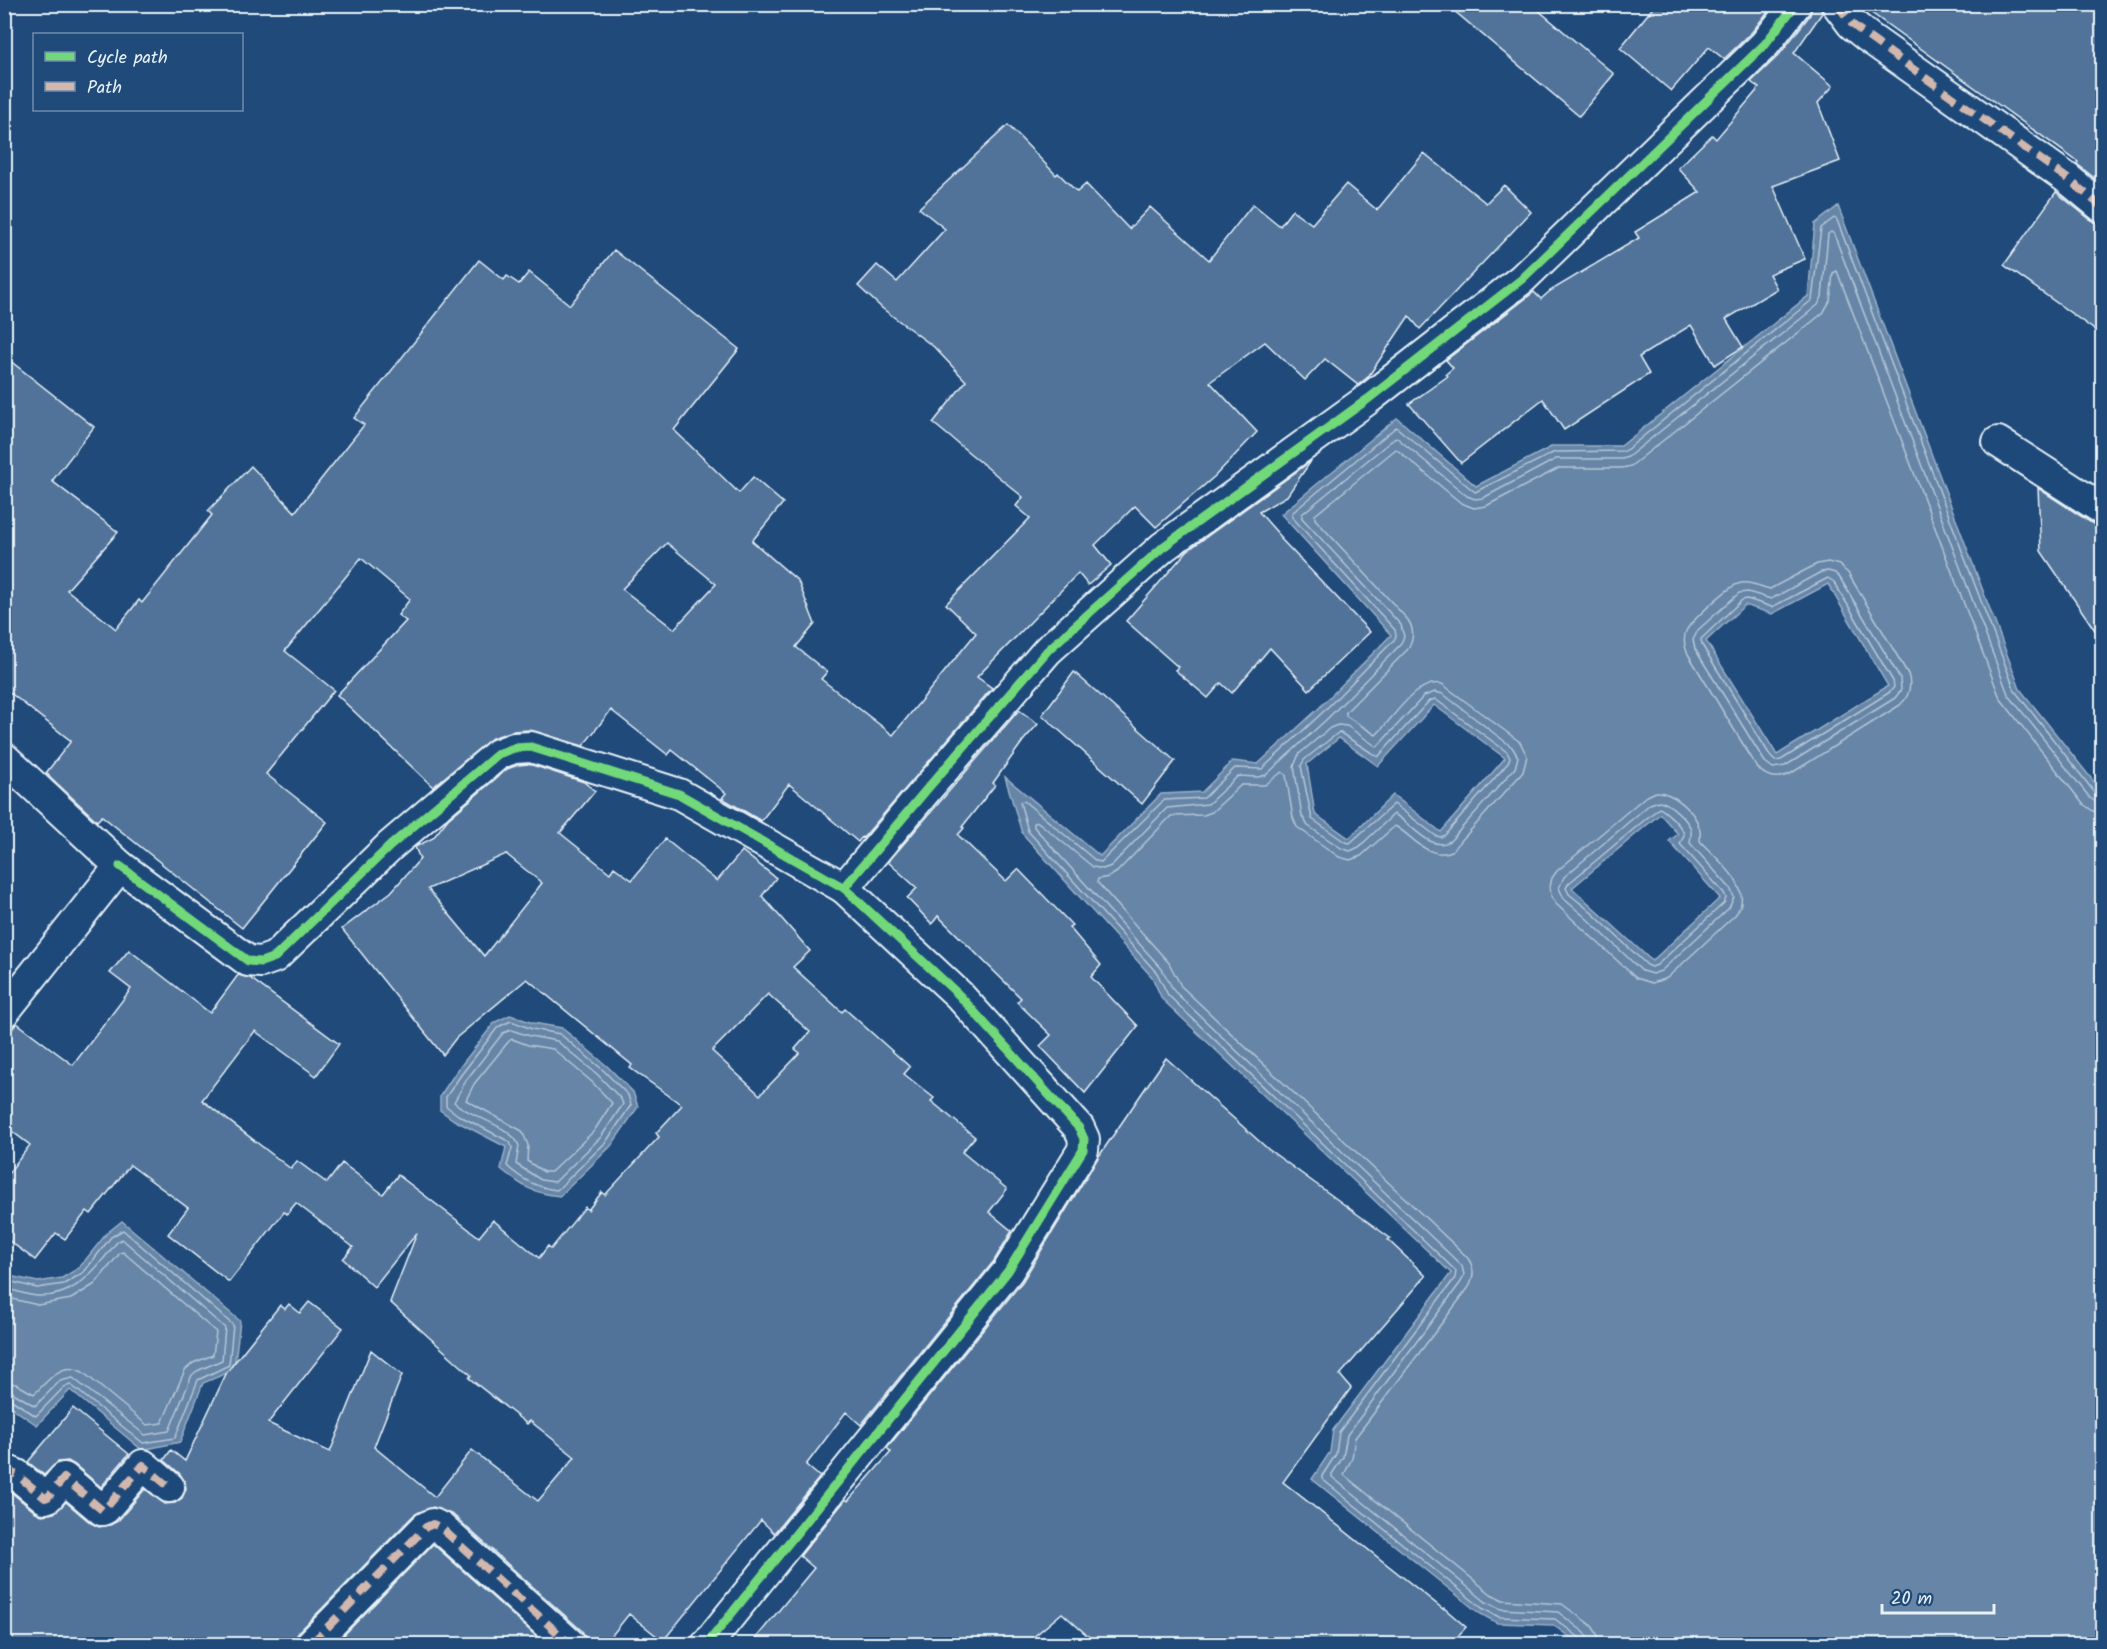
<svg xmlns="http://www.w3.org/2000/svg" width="2107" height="1649" font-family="Kalam,sans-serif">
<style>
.water{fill:#6685a7;stroke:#9ab0c7;stroke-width:1.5;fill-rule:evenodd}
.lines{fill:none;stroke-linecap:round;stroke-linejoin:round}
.shore{stroke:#b4c6d8;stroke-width:1.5}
.building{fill:#517399;stroke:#e8f1f8;stroke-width:1.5;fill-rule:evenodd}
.street-casing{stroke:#e8f1f8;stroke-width:34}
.street{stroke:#1f4a7a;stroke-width:30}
.quiet{stroke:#d1b7ad;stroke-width:8;stroke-dasharray:15 8;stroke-linecap:butt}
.cycleway-casing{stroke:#1f4a7a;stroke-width:13}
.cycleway{stroke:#71d979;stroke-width:9}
</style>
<rect width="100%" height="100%" fill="#1f4a7a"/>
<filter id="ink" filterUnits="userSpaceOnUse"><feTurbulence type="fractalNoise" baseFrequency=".0167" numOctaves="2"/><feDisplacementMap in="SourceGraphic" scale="12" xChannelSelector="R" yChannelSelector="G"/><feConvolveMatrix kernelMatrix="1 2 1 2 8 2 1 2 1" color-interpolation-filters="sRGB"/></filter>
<g filter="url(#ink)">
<g class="water">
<path d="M1838,206L2020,689L2102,792V1644H1579L1553,1625L1497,1623L1479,1613L1312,1479L1330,1452L1333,1430L1451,1273L1162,999L1152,977L1022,833L1005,777L1100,856L1161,794L1202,792L1233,761L1258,764L1319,708L1391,635L1281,514L1397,418L1476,486L1553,446H1621L1808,296L1815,224ZM1828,584L1888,686L1777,755L1706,641L1745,605L1772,614ZM1434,705L1505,758L1441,832L1393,795L1349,838L1315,814L1307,764L1339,738L1378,766ZM1660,814L1678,834L1669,841L1720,898L1652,961L1572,888Z"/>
<path d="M510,1015L533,1023L562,1028L607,1066L633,1092L638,1107L611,1146L560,1196C532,1193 523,1187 501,1169L506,1147L454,1120L440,1110V1096L456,1072L495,1022Z"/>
<polygon points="122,1221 240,1321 234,1370 203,1383 180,1442 142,1450 70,1390 37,1425 5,1403 4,1275 38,1282 62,1278 79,1268 107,1233"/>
</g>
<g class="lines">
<g class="shore">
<path d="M1828,562L1839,565L1848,573L1908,674C1912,686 1910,696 1900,705L1790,774C1777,780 1766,778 1757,767L1688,654C1684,646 1683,639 1686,631C1691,621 1728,587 1738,584C1749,580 1760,587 1770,589L1817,564Z"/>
<polygon points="1828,571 1835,573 1840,578 1900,678 1901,690 1895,698 1785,766 1773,768 1765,762 1695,649 1693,640 1698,630 1739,593 1748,592 1771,599 1821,572"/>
<polygon points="1828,578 1834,582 1893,681 1894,687 1890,692 1781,760 1775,761 1771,757 1702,645 1701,639 1742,600 1747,599 1772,607"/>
<path d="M1435,692L1443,694L1512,747L1518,757L1515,768L1451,840C1432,855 1410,822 1394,814L1359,847L1350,851L1341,848L1308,826L1302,816L1294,766L1299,754L1330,728L1338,725L1347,726L1377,747L1424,696Z"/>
<polygon points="1435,699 1507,752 1510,758 1508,763 1445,835 1441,837 1436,836 1394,804 1350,843 1345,842 1312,819 1301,766 1304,760 1339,732 1378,757 1429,701"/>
<path d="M1656,792C1672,791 1695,811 1699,827C1701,832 1700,837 1700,841C1717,860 1757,889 1735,915L1667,978L1652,983L1636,978L1556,904L1551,896L1550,887L1552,878L1557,871L1645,797Z"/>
<path d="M1659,801C1669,802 1687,819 1691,829C1692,834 1690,839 1690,843L1730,888L1734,897L1729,908L1661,971L1652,974L1642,971L1585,917L1564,899L1559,888L1564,877L1650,804Z"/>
<path d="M1659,808C1665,810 1684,828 1684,835C1683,838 1681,841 1680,844L1724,893L1726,898L1724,903L1657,965L1652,967L1647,965L1590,911L1569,894L1566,888L1569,883Z"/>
<path d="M511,1021L532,1029L560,1034L603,1070L628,1095L631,1105L606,1142L557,1190C537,1188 522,1180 507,1166L512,1148L510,1142L458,1115L446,1106V1097L461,1075L498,1027Z"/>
<path d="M511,1030L530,1036L557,1041L598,1075L621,1099L623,1104L601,1137L555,1182L541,1180L516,1164L519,1146C513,1126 469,1117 454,1102L467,1079L503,1033Z"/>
<polygon points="512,1039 528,1045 553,1049 592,1082 612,1103 594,1131 551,1172 544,1172 527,1161 528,1145 522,1131 466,1100 474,1084 509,1041"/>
<polyline points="4,1280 37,1288 64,1284 84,1272 111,1237 123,1230 233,1325 229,1365 198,1380 175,1438 143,1443 71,1385 64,1387 36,1416 10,1399 4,1398"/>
<path d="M4,1288C15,1290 26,1295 37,1296C77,1298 95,1269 117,1242L122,1239L225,1328L222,1360L197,1371L192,1375L169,1431L145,1435L73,1378L60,1381L35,1406L12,1392L4,1391"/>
<path d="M4,1297L38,1305L71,1299L95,1284L120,1253L123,1252L216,1332L213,1355L193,1363L185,1370L162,1423L147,1425L84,1373C61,1359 49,1381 34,1394L16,1384L4,1382"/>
<polyline points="1582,1644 1580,1638 1555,1619 1499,1617 1482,1608 1322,1479 1322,1476 1336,1454 1339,1432 1455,1278 1456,1271 1168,995 1157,973 1028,831 1020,802 1024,801 1096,861 1101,862 1164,800 1204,798 1235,768 1262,769 1323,712 1394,640 1396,636 1395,630 1292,517 1292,513 1396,427 1475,492 1555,452 1625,451 1812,300 1821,228 1834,218 1837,220 2015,691 2095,793 2102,795"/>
<polyline points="1590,1644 1585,1633 1558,1612 1501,1609 1486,1602 1332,1477 1332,1474 1343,1457 1347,1435 1461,1282 1464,1275 1462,1266 1174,991 1162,969 1034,827 1034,823 1038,822 1093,867 1103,869 1111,866 1167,808 1208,804 1238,776 1258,777 1266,775 1328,718 1400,645 1404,637 1401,625 1302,518 1302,514 1396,437 1467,496 1475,499 1483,498 1556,459 1622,459 1628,457 1818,305 1822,297 1828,234 1831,232 1834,234 2008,694 2090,798 2096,802 2102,803"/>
<path d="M1599,1644L1597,1634L1592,1626L1562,1604L1503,1600L1491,1594L1344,1475L1352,1458L1355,1438L1469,1287C1475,1276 1474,1265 1466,1256L1181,986L1169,963L1097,882L1098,879L1109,877L1117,872L1171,816L1204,815L1212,812L1241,785H1265L1282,772L1286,775L1293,818L1297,827L1339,857L1350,860L1361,856L1395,826C1413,836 1428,861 1452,851L1523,772L1527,756L1520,742L1442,684C1416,678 1393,719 1376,735L1346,716V712L1408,649C1414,639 1414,629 1408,620L1315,519V515L1396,449L1461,503L1474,508L1486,506L1559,468H1622L1631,466L1823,313L1830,301L1833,273L1837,271L2000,698L2083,804L2093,811L2102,812"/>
</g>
</g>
<g class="building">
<polygon points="1446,4 1531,4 1614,74 1579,116"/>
<polygon points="1656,4 1774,4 1752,32 1724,59 1709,47 1671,91 1620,48"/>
<polygon points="1813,4 1820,4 1822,13 1794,53 1833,86 1818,103 1840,161 1773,186 1805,259 1769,274 1777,289 1726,319 1743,347 1715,365 1691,325 1639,357 1649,374 1564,430 1543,399 1461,463 1409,404 1448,376 1446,374 1453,368 1446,360 1534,292 1541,299 1550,291 1639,238 1635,232 1700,192 1678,168 1712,135 1716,139 1759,88 1751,82 1779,55 1810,15"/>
<polygon points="1859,4 2103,4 2103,185 2077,164 2078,162"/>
<path d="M1008,125L1056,175L1058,173L1077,192L1086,184L1129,229L1150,207L1209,260L1253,204L1280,226L1292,210L1312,224L1346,184L1377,210L1424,153L1486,203L1504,185L1531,212L1420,329L1409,316L1368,377L1358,385L1325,359L1305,380L1265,342L1210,382L1257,432L1215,476L1156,527L1135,506L1095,545L1111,565L1088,585L1078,573L977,677L992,688L863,838L862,837L858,842L789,784L761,821L722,798L726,793L672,750L668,755L611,710L583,746L530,730L513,731L492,738L433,787L337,695L406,621L398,615L410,599L361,558L285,651L334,690L266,774L327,822L242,928L102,816L97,821L46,773L71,741L4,688V356L94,427L52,481L118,532L67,590L116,629L139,600L142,603L212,515L208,511L251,466L295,512L364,425L354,418L479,260L504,280L507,276L519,284L529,272L570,305L614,250L739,349L674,430L739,493L753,477L783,503L752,541L798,581L815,624L796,647L827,672L821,679L893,735L976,633L946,604L1030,518L1016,506L1023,497L933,423L966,381L934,347L883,309L858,286L877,265L897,282L945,229L919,208ZM667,543L716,584L674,629L622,589Z"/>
<polygon points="2056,192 2091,220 2103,224 2103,336 2004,265"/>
<polygon points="1311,461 1287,496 1259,512 1282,538 1281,539 1370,632 1309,690 1270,648 1232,693 1221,683 1208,698 1175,670 1178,667 1126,621 1187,551"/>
<polygon points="2038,488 2093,524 2103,526 2103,642 2041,551"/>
<polygon points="1074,672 1175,761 1142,804 1042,715"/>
<polygon points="1019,710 1038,724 1023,741 993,783 995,785 962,827 964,828 958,835 1006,881 1018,869 1072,925 1069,927 1101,965 1091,977 1138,1026 1085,1093 1040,1046 1051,1035 1017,1002 1021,998 938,916 932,924 907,898 917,888 888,862"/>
<path d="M529,764L584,782L595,791L560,833L610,873L614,867L632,880L665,839L717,881L742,851L776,878L762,896L810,951L793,967L842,1012L845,1009L910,1067L904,1074L934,1098L931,1101L975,1137L962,1152L1007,1189L989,1212L1012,1231L994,1261L861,1425L846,1412L806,1465L820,1477L774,1533L761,1520L663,1641L629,1614L605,1644H587L586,1638L582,1631L453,1515L433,1507L414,1515L299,1632L295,1639L294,1644H4V1495L12,1493L34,1511L42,1515L54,1513L66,1502L91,1523L99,1527L110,1525L118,1521L145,1489L165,1504L175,1503L182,1498L186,1489L185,1482L180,1474L164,1460L171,1450L185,1461L227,1372L280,1305L285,1309L289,1304L300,1313L309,1302L343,1328L268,1423L330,1452L371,1350L402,1375L374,1447L435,1497L472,1450L538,1501L575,1457L530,1421L527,1424L469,1378L471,1375L390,1302L417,1233L374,1287L343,1259L353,1247L296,1203L287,1214L284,1212L229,1282L168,1234L188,1208L130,1165L91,1214L87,1211L65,1239L56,1233L35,1260L4,1237V1179L30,1145L5,1126L4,1039L17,1023L73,1065L131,989L110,973L129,950L210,1013L238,975L250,978L339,1044L316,1076L255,1031L202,1100L291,1169L297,1161L327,1183L342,1163L383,1194L398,1175L479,1237L493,1220L539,1258L548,1246L551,1249L585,1207L588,1210L602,1192L605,1195L659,1137L656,1133L682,1105L630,1068L632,1065L527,979L456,1038L443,1055L342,929L391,892L420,859L415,847L433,838L448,819L507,769L518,765ZM506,854L542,883L484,956L428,889ZM768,994L810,1032L795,1049L800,1053L760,1095L712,1051Z"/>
<polygon points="1166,1058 1268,1149 1390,1238 1388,1240 1426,1276 1340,1375 1351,1388 1283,1482 1443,1609 1444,1608 1466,1627 1451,1644 1097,1644 1062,1613 1025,1644 751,1644 814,1568 800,1556 846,1499 848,1501 891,1452 887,1448 1022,1282 1099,1156"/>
<polygon points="73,1408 129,1454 101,1487 75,1465 68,1461 58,1462 44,1475 28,1462"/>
<polygon points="433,1544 545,1644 335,1644"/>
</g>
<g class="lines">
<defs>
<g id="street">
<polyline points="1837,4 1852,24 1868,37 2068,179 2102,207"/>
<polyline points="1998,442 2102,509"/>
<polyline points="4,758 120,866 4,1012"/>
<polyline points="120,866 248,961 261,962 275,957 390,846 498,754 514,748 531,747 679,794 844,888"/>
<polyline points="4,1478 10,1472 17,1475 45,1498 48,1497 64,1478 102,1510 105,1509 143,1465 169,1487"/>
<polyline points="311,1644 426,1527 433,1524 441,1528 570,1644"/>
<polyline points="707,1644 1008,1271 1083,1150 1084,1139 1079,1128 959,995 844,888 927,789 1048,650 1163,547 1368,399 1522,279 1765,44 1796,4"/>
</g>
</defs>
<use href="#street" class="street-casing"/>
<use href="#street" class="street"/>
<g class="quiet">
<polyline points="1837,4 1852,24 1868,37 2068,179 2102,207"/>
<polyline points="4,1478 10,1472 17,1475 45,1498 48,1497 64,1478 102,1510 105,1509 143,1465 169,1487"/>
<polyline points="311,1644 426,1527 433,1524 441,1528 570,1644"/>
</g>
<defs>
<g id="cycleway">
<polyline points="120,866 248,961 261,962 275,957 390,846 498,754 514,748 531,747 679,794 844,888"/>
<polyline points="707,1644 1008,1271 1083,1150 1084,1139 1079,1128 959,995 844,888 927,789 1048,650 1163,547 1368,399 1522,279 1765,44 1796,4"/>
</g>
</defs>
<use href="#cycleway" class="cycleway-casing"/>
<use href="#cycleway" class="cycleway"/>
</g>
</g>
<rect width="2107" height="1649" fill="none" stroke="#1f4a7a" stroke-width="24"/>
<rect x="12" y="12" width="2083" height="1625" fill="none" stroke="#e8f1f8" stroke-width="2" filter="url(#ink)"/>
<rect x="33" y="33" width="210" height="78" fill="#1f4a7a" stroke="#6f8dac" stroke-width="1.5"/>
<rect x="45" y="52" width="30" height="9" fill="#71d979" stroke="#6f8dac" stroke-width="1.5"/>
<text x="87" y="63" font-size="18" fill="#e8f1f8">Cycle path</text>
<rect x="45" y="82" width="30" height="9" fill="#d1b7ad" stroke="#6f8dac" stroke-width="1.5"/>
<text x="87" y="93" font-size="18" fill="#e8f1f8">Path</text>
<path d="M1882 1604v9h112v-9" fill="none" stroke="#e8f1f8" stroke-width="3"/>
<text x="1891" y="1604" font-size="18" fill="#e8f1f8" stroke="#1f4a7a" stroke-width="4.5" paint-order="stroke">20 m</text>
</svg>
